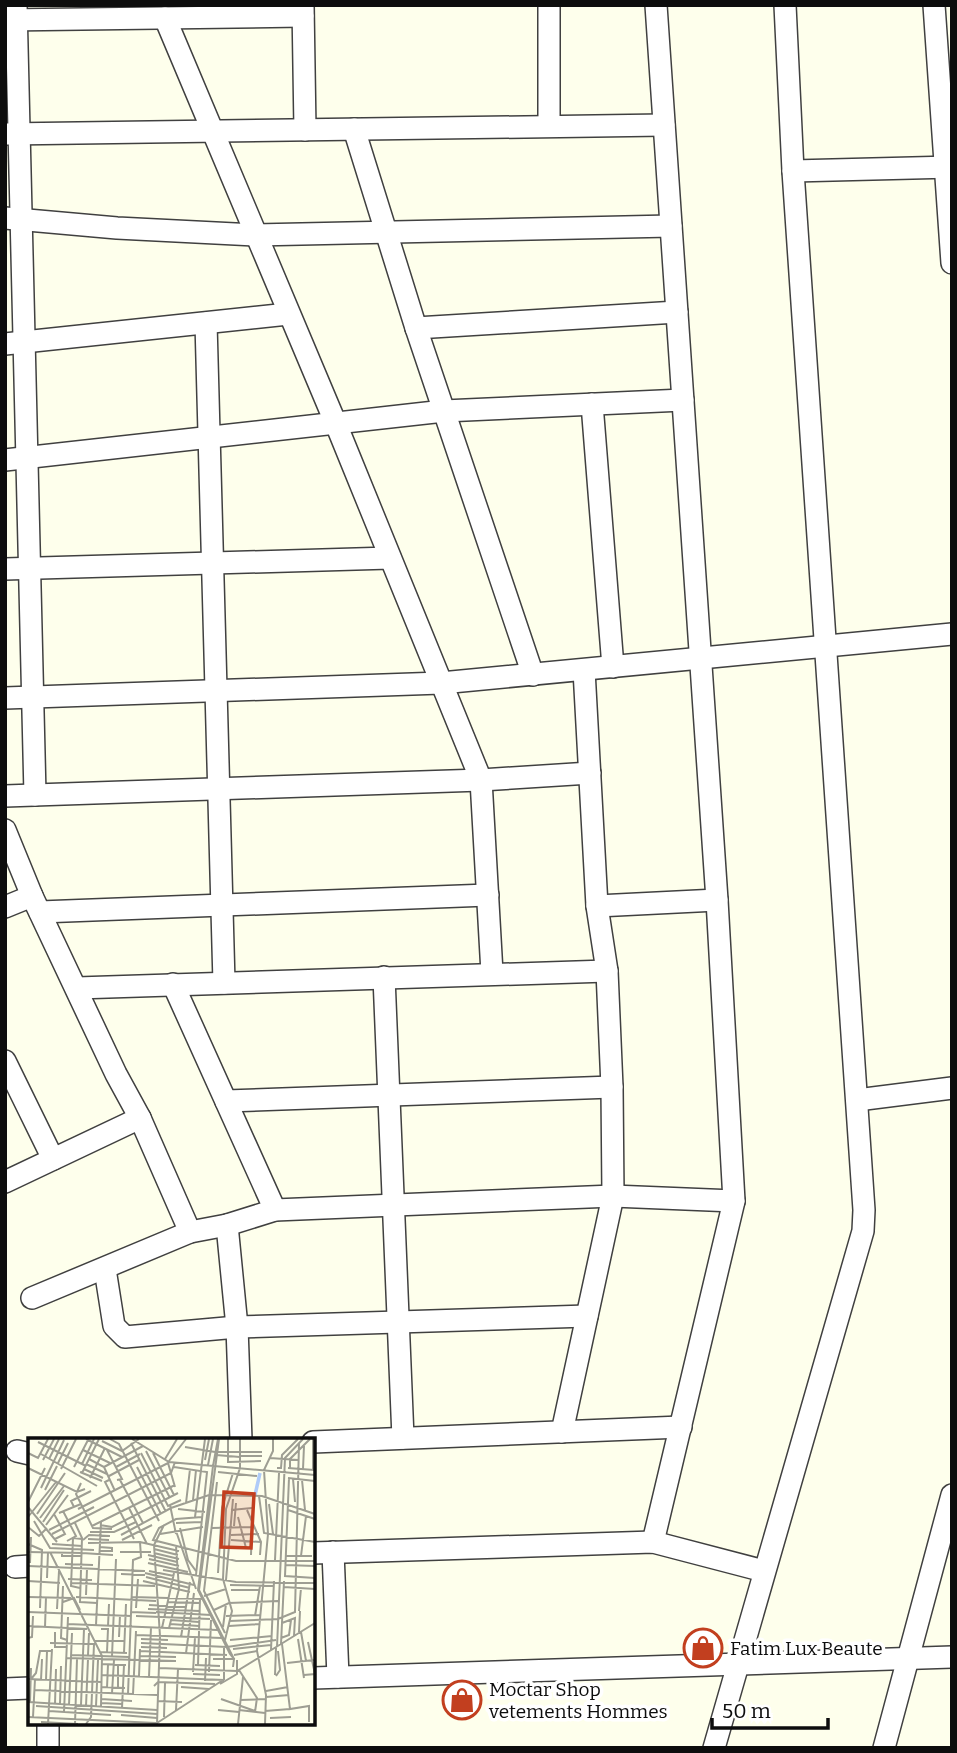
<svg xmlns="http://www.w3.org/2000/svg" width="957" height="1753" font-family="Bitter,serif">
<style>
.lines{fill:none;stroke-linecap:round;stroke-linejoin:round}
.minor-casing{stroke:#404040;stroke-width:24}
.minor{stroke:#fff;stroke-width:21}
.labels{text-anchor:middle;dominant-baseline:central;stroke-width:7;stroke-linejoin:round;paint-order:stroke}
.poi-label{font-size:19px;fill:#0d0d0d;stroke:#fff;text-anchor:start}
.inset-river{fill:none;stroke:#afcbf8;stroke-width:3.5}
.inset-road{fill:none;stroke:#9e9e93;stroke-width:2}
.view{fill:#c23f1f;fill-opacity:0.15;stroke:#c23f1f;stroke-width:3.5}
.inset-edge{fill:none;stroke:#0d0d0d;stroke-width:3.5}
</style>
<rect width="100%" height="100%" fill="#feffec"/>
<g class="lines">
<defs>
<g id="minor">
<polyline points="16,5 35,795"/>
<polyline points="303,5 305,130"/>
<polyline points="934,5 952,263"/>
<polyline points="165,18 336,424 481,780 492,973"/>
<polyline points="5,20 303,16"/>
<polyline points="549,126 549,5"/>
<polyline points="354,129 416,328 533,675"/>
<polyline points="7,134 664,125"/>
<polyline points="793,171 952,167"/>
<polyline points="5,218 117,228 255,235 671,226"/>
<polyline points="206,323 224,983"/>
<polyline points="416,328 677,312"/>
<polyline points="5,344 288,314"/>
<polyline points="592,404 613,667"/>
<polyline points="5,460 444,411 683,400"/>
<polyline points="5,569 390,558"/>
<polyline points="5,698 441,683 952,634"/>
<polyline points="5,796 481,780 590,773"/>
<polyline points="5,830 32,896 116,1074 140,1118 190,1232"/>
<polyline points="597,906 717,900"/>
<polyline points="5,907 32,896"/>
<polyline points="40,912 488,895"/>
<polyline points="384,977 403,1438"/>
<polyline points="173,984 275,1210"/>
<polyline points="77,988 607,971"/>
<polyline points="5,1061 53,1159"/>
<polyline points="857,1100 952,1088"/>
<polyline points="226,1101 612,1087"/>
<polyline points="5,1182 140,1118"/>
<polyline points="227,1225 237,1327 241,1440"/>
<polyline points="105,1269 114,1326 125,1337 237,1327 587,1316"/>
<polyline points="32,1298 190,1232 227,1225 275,1210 613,1196 734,1201"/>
<polyline points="562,1432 613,1196 612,1087 607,971 597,906 584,670"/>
<polyline points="313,1442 681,1427"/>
<polyline points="17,1451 30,1454"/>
<polyline points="653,1542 734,1201 717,900 656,5"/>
<polyline points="333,1552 338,1677"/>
<polyline points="313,1553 653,1542 764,1571"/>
<polyline points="15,1567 30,1566"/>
<polyline points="313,1678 952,1657"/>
<polyline points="5,1689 30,1688"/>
<polyline points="48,1723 48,1748"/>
<polyline points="714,1748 863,1231 864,1210 793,171 785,5"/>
<polyline points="884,1748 952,1495"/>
</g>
</defs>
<use href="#minor" class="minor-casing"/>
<use href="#minor" class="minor"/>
</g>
<defs>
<symbol id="shop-ring" viewBox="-11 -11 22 22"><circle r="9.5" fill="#fff" stroke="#c23f1f" stroke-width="1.5"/><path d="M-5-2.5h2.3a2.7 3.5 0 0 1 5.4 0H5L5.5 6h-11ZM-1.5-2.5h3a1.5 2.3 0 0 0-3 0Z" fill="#c23f1f"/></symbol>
</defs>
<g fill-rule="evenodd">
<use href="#shop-ring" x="681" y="1626" width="44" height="44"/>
<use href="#shop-ring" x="440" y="1678" width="44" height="44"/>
</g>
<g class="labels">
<g class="poi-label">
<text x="730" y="1648">Fatim Lux Beaute</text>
<text x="489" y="1689">Moctar Shop<tspan x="489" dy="22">vetements Hommes</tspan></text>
</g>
</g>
<g transform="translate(28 1438)">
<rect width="287" height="287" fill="#feffec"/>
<path class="inset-river" d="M227,57L232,35"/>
<path class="inset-road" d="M58,1L94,19M82,1L91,6L131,83M104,1L141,24L287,37M190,1L185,28L170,152L202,216L206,221L171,152L191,1M200,1V25M74,3L94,13L111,1M10,4L58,28M103,5L138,74M157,9L187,14H234M55,12L82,25M79,12L94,41L89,42M118,13L142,60M0,15L10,20L20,1M113,15L140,68L153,62M125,15L146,57M13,16L69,48M188,17L212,19M212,18H234M242,20L270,22M21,21L31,1M61,21L76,29L87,53M137,21L149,1M15,22L26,1M177,22L181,1M141,23L158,1M200,24L233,23M30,25L40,5M54,26L66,1M58,26L79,36M180,27L185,1M46,29L60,2M76,29L115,8M88,29L112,16M109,29L133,76M146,29L179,34L168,137M0,30L49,54L57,51M249,30H253L254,17L270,1M260,30L286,32M262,30V21L282,1M33,31L48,1M56,31L75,40M275,31L276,8M285,32V1M52,34L74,43M190,34L229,38M54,35L71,1M81,38L111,22M62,40L77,10M260,40L287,43M261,40L257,138L287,140M265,41L267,64M81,42L77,44L106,101M92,42L115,85M274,42L277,72M189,44L176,153L197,195M53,45L48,56L65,90L84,91M13,50L36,2M17,52L29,28M231,58L236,95L287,104M165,62L168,32M0,64L17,30M158,65L162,31M241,66L245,96M142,67L148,96M0,69L29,104M46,69L43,63L63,53M101,70L119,106M50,71L140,25L147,49M150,71L177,74M203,72L224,70M219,72L233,104L232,117M260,72L287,81M35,73L48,98L39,103M31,75L53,66M9,76L37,35M26,76L37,96L27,101M0,79L28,44M167,79L177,1M174,79L148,81L131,90L125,102L208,123H287M210,79L218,110M12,80L36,48M6,83L22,110L66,112M15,84L36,52M47,85L54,100L52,164L69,165M148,85L173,84M18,87L40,57M72,87L84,89L150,55M64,88L147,47M206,88L208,65M0,89L11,98L19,90M152,90L160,122L168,133M184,90L226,89M21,92L66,69M148,93L168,151M62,94H86L108,84M24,96L143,35L147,24M132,96L175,89M93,97L143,70L181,57L234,58L287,76M203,97L231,96M60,101L81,102M55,102L61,97L82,98M94,102L124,87M203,102L233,104M60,105L112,104L151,113M0,106L14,112L12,170M24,106L54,108M126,111L150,117M71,113H84V110L71,109M0,114L54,115M22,114L74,218L73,268M34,114V118H54M92,114H123M54,115L85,117M126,115L151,121M120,117L149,124M223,117L224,86M258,118H284M273,118L278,78M121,121L151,128M247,122L251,35M2,125L3,99M120,125L160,134M37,126L65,127M257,127L287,128M0,128L117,133M135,132L208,144L287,145M121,133L146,138M117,135L166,147M190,135L194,70L205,35M93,136L117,137M118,139L162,150M19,140L20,114M40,141L64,142M198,142L205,61M0,143L32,145M115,143L162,154M256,143L253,206L266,198M43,145L127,148M202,147L246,148M35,148L33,200L39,202M256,149L287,151M52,150L43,148L45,100L54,101M203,152H231M58,157L59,131M176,158L198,151M0,159L43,160M48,159L128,163M104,159L176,161M35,164L46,160L52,172M140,164L172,165M121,167L158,169M108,170L110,141M29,171L31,133M120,171L172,173M186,172L201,165L250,163M271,173L273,150M0,174L103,178M103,174L128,175M128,174L183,177M108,178L182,181M198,178L232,177M227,178L232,148M143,182L171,184M201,183L250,181L267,174L271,5M254,185L267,180L266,198L287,185M39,186L189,192M142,186L171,188M68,187L73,84M0,188L59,191M80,188L81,166M201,188L231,186M17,189L18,159M195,189L198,166M134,190L146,135M141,190L151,151L148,108M73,191H80L79,214M27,194V209H39M271,194L272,173M273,194L278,223M108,197L194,200M91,199L92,177M153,199L162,144M0,200L4,199L5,178M253,200L261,197L263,182M113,201L140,202M270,201L276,240M197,202L204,173L195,141L198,71L212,30V1M202,202L244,198M66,203H97M22,205L67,206M113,205L199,209L248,202M254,206L262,271L281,268V284M113,209L139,210M249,209L257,20L275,1M205,211L243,207M243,212L246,143M112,213L199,217M72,214L99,215M96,215L98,166M158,215L166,155M43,217L101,219M60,217L61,195M206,217L229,213M84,218L88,121M111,218L148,219M38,220L148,223M185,221H206L205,229M259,225L286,222M74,226L98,227M167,227L192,228M170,227L172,161M131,230L209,233L253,206M211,232L229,260L227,274M165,234L167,199M181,234L183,182M165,236L192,237M74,237L196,242M247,237L248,210M276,237L287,236L280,204M111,238L112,211M248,238L252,232L250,213M121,239L123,189M0,241L73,244M3,241L8,235L12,213H23M13,242L14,221M18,242L19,213M196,242V210M177,243L178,220M192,246L209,236V222M126,248L130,244L187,246M73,249L97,250M153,249L181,251M79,250L80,226M90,251V226M7,252L129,257M238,253L260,249M84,255L86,222M100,256L105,122L113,119L112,104M105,256L108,193M238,259L261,257M73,261L104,263M193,261L227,273M212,262L238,261M129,263L154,264M0,264L129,272M2,264L3,230M73,265L94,266M27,266L28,231M32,266L33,228M41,267L44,195M53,267L56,191M8,268L129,276M58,268L60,221M68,268L70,222M94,270L96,227M148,272L150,231M190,272L211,274M211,272L237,275M21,273L83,277M237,273L262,271M36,274L40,179M93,277L129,280M0,279L128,285M5,279L7,241M136,279L137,245M242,280L263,279M13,284L50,286M129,285L195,242M20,286L24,211M47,286L49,221M58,286L63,279L66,206M129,286L132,198L126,107L136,87M210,286L215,239M237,286L238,257L229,213L240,96L236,32L245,13V1"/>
<path class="view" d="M196,54L226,56L223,110L193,109Z"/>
<rect width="287" height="287" class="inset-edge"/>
</g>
<rect width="957" height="1753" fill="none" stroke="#0d0d0d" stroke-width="14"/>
<path d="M712 1718v10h116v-10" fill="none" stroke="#0d0d0d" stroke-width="3.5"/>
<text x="722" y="1718" font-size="21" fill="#0d0d0d" stroke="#ffffff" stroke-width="5" paint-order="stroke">50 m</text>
</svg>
